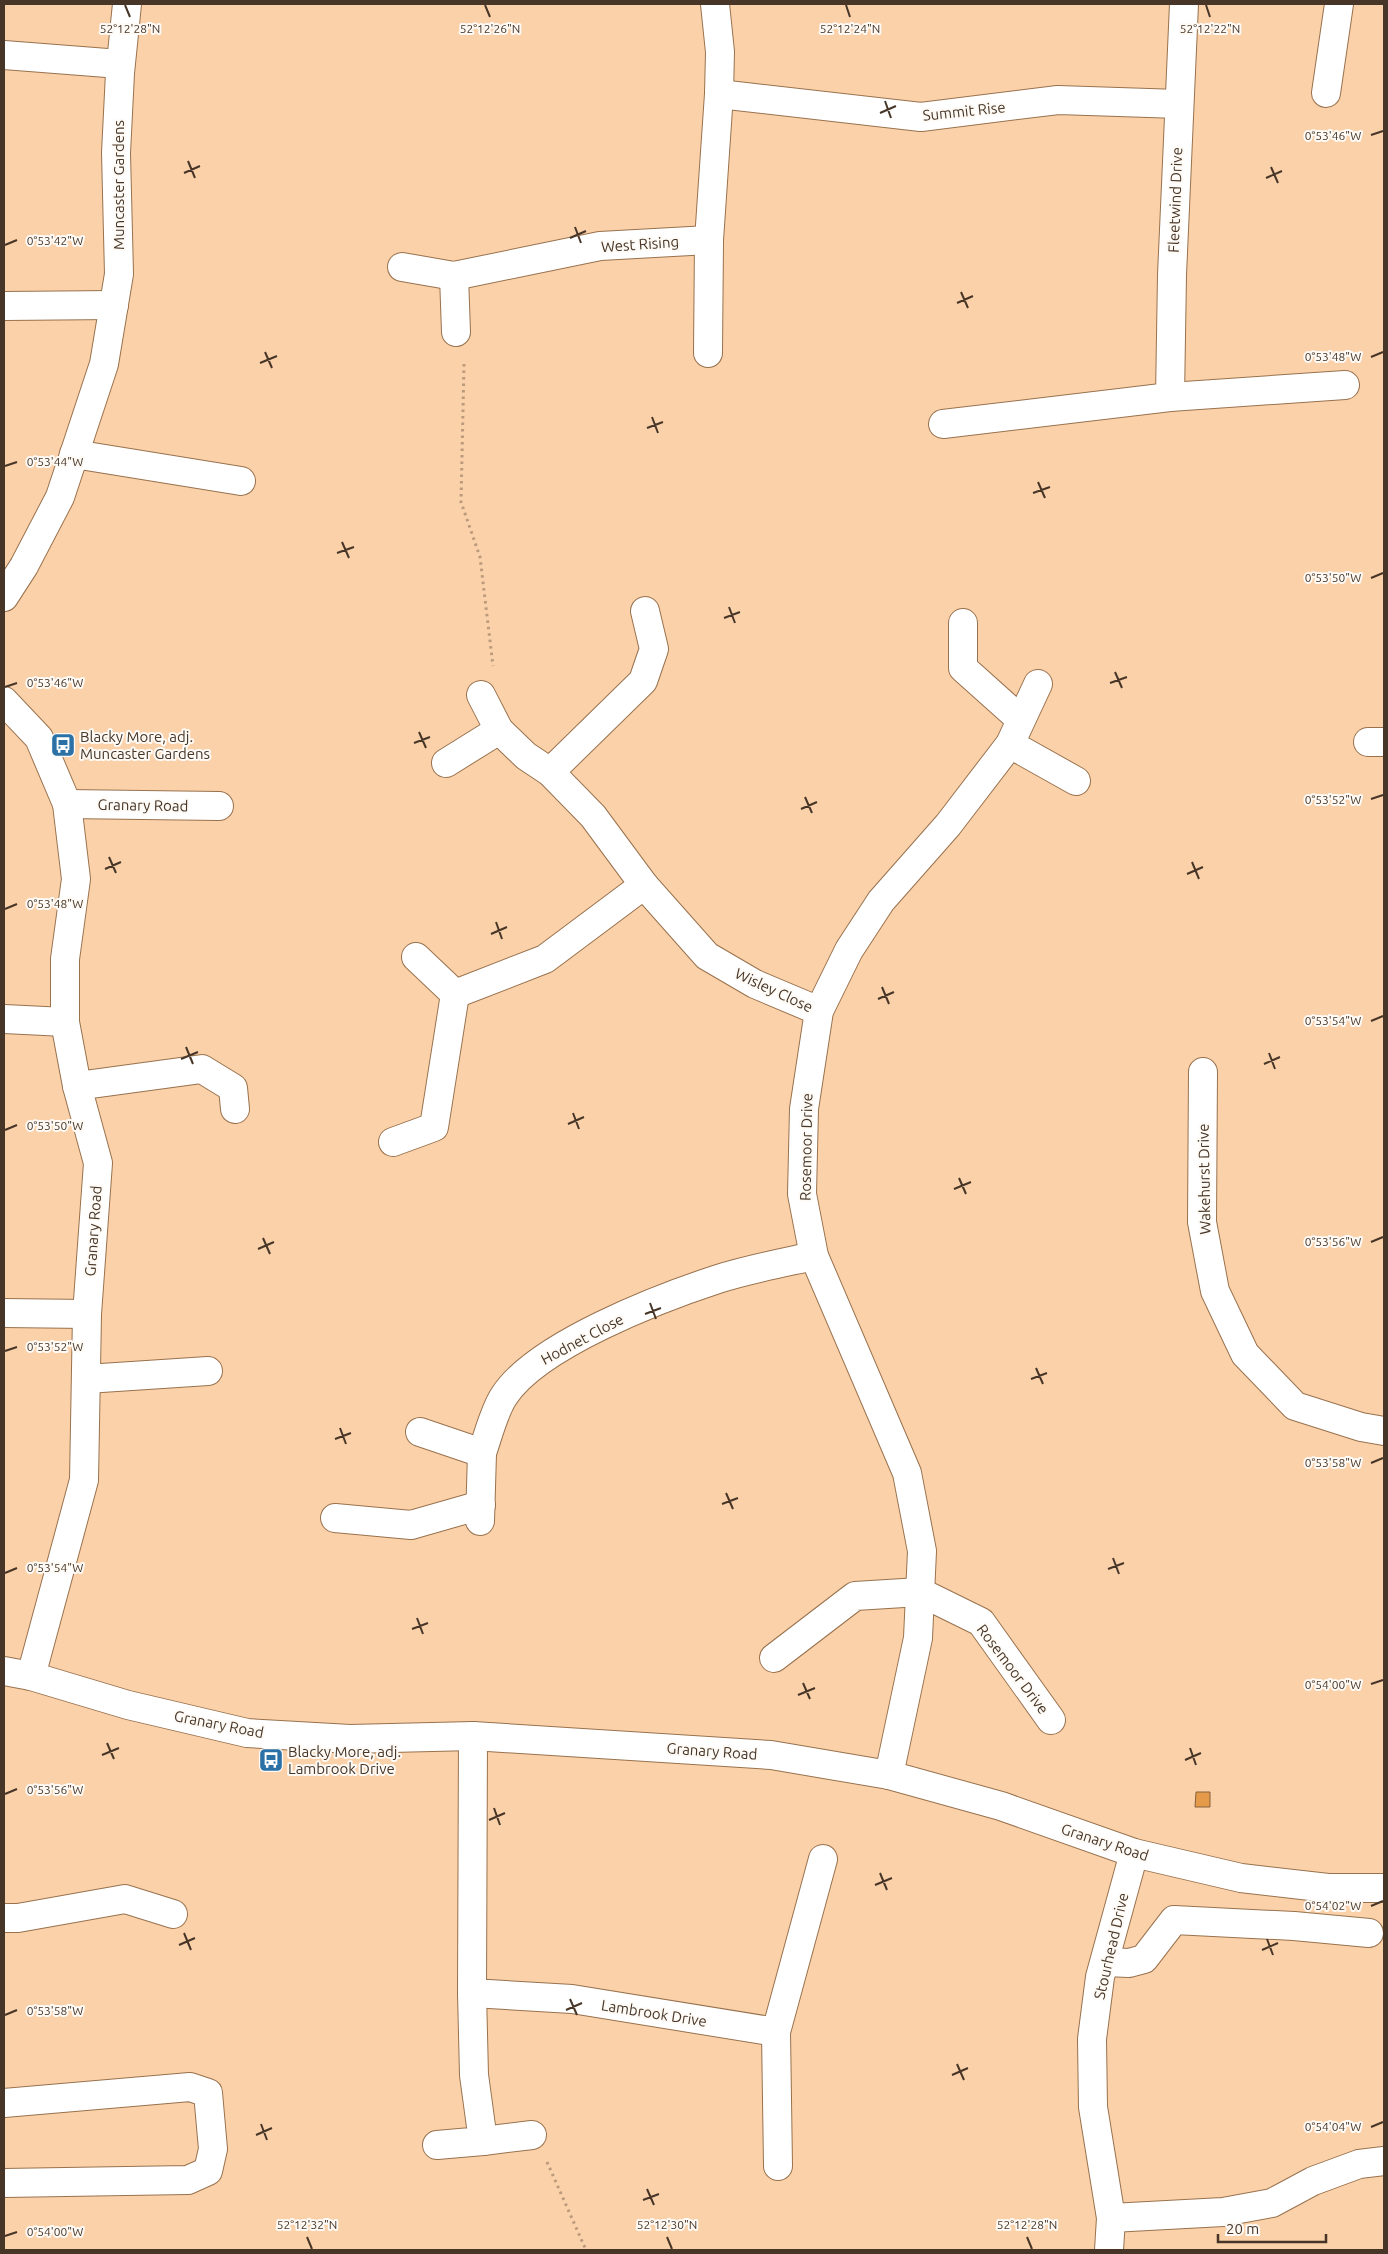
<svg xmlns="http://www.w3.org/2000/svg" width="1388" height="2254" font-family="Ubuntu,sans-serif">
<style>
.building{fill:#e59a4a;stroke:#86613d}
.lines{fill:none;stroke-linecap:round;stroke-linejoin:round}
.minor-casing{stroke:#98724e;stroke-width:30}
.path{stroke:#bb9a7c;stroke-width:3;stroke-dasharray:2.5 4;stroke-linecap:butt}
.minor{stroke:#fff;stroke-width:28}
.ticks{fill:none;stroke:#473627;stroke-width:2}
.labels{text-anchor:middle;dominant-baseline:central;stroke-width:4;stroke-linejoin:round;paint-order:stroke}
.street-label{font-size:15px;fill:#473627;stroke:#fefaf6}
.poi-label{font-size:15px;fill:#473627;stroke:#fefaf6;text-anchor:start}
.ticks-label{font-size:12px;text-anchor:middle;fill:#473627;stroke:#fefaf6;stroke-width:4;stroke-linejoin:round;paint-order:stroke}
</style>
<rect width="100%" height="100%" fill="#fbd1aa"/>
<polygon class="building" points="1196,1792 1210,1792 1210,1807 1195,1807"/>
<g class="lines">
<defs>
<g id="minor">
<polyline points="4,55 120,64"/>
<polyline points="1326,93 1339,4"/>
<polyline points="719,94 921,117 1058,100 1179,104"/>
<polyline points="402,267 454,276 600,246 709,240"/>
<polyline points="454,276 456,332"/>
<polyline points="4,306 114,305"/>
<polyline points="708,353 709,240 719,94 720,52 715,4"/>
<polyline points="1170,397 1172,275 1184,4"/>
<polyline points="943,424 1170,397 1345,385"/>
<polyline points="74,454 241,481"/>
<polyline points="4,597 24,566 60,497 104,364 119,274 116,153 120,73 127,4"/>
<polyline points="963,623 963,668 1020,719"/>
<polyline points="481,695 499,730 526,756 550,772 593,816 644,885 707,956 755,984 819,1011"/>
<polyline points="4,701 39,738 67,804 76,879 65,959 65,1022 77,1086 98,1163 87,1314 84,1480 31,1676"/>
<polyline points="1368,742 1384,742"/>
<polyline points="1010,744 1076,781"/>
<polyline points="446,763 499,730"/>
<polyline points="550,772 643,681 654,649 645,611"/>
<polyline points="67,804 219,806"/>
<polyline points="455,994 545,959 644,885"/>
<polyline points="4,1019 65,1022"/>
<polyline points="1203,1072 1202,1222 1215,1291 1245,1354 1295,1406 1361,1427 1384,1431"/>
<polyline points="77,1086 202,1069 233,1088 235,1109"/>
<polyline points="393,1142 434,1127 455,994 416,957"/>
<polyline points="4,1313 87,1314"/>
<polyline points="86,1379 208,1371"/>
<path d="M420,1432L482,1453C488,1436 494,1411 504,1396C537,1345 660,1298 718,1279C749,1269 782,1263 814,1256"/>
<polyline points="335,1518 411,1525 481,1505"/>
<polyline points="480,1521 482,1453"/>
<polyline points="774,1658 855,1596 920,1592 981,1622 1051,1720"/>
<polyline points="4,1671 31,1676 128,1705 247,1733 350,1739 473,1736 771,1755 889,1775 1001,1806 1134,1853 1241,1878 1328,1888 1384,1888"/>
<polyline points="473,1736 472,1993 572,1999 776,2032"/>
<polyline points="889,1775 918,1638 922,1551 907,1473 814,1256 802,1194 804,1109 819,1011 849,950 881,901 948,825 1010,744 1038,684"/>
<polyline points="4,1918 18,1918 125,1899 173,1914"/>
<polyline points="1105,1962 1129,1963 1144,1959 1174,1920 1294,1926 1369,1933"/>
<polyline points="4,2103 190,2087 208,2093 213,2149 208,2171 188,2180 4,2183"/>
<polyline points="483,2141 532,2135"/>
<polyline points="437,2145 483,2141 474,2075 472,1993"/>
<polyline points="778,2166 776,2032 823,1859"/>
<polyline points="1111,2218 1223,2212 1272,2203 1313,2181 1359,2164 1384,2161"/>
<polyline points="1109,2250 1111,2218 1093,2107 1092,2039 1100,1977 1134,1853"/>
</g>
</defs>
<use href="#minor" class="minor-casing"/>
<g class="path">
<polyline points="464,364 461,502 480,557 493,666"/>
<polyline points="547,2162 586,2250"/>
</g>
<use href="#minor" class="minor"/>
</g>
<path class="ticks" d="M125,5L130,17M485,5L490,17M846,5L850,17M1206,5L1210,17M885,101L891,118M880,113L896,106M1371,135L1383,131M188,161L195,178M1271,167L1278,183M184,173L200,166M1266,178L1282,171M575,227L581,243M570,238L586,231M5,245L17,240M961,292L968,308M957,303L973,296M265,352L272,368M1371,357L1383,352M260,363L277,356M652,417L658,433M647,428L663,422M5,466L17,462M1038,482L1045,498M1033,493L1050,487M342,542L349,558M337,553L354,547M1371,578L1383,573M729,607L735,623M724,618L740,612M1115,672L1122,688M1110,683L1127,677M5,687L17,683M419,732L426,748M414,743L430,737M805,797L812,813M1371,799L1383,795M801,809L817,802M109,857L116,873M1192,862L1199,879M105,869L121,862M1187,874L1203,867M5,909L17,904M496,922L502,939M491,934L507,927M882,987L889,1004M878,999L894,992M1371,1021L1383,1016M186,1047L193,1064M1269,1053L1275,1069M181,1059L198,1052M1264,1064L1280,1057M573,1113L579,1129M568,1124L584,1117M5,1130L17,1125M959,1178L966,1194M954,1189L971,1182M263,1238L270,1254M1371,1242L1383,1237M258,1249L274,1242M650,1303L656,1319M645,1314L661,1308M5,1351L17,1347M1036,1368L1043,1384M1031,1379L1047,1373M340,1428L346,1444M335,1439L351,1433M1371,1463L1383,1458M726,1493L733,1509M722,1504L738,1498M1113,1558L1119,1574M1108,1569L1124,1563M5,1573L17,1568M417,1618L423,1634M412,1629L428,1623M803,1683L810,1699M1371,1684L1383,1680M798,1695L815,1688M107,1743L114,1759M1190,1748L1196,1765M102,1755L119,1748M1185,1760L1201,1753M5,1794L17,1789M494,1808L500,1825M489,1820L505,1813M880,1873L887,1890M875,1885L892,1878M1371,1906L1383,1901M184,1933L191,1950M1267,1939L1273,1955M179,1945L195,1938M1262,1950L1278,1943M570,1999L577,2015M566,2010L582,2003M5,2015L17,2010M957,2064L964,2080M952,2075L968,2068M261,2124L267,2140M1371,2127L1383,2122M256,2135L272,2128M647,2189L654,2205M643,2200L659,2194M5,2236L17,2232M307,2237L312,2249M667,2237L672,2249M1027,2237L1032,2249"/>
<defs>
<symbol id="bus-square" viewBox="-11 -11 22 22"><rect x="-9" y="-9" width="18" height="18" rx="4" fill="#2c71a6" stroke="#fefaf6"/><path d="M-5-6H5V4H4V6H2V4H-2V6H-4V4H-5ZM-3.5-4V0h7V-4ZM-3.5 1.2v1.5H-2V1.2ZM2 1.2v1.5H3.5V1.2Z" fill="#fff"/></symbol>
</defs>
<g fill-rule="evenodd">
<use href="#bus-square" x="49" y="731" width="28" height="28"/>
<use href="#bus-square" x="257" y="1746" width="28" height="28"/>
</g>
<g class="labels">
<g class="street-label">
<text transform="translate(964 111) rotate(-6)">Summit Rise</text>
<text transform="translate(118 185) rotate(-90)">Muncaster Gardens</text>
<text transform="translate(1175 200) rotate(-88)">Fleetwind Drive</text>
<text transform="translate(640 244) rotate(-4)">West Rising</text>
<text transform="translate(143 805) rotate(1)">Granary Road</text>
<text transform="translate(774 990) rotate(25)">Wisley Close</text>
<text transform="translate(806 1147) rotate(-89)">Rosemoor Drive</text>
<text transform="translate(1204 1179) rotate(-91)">Wakehurst Drive</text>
<text transform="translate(93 1231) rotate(-86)">Granary Road</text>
<text transform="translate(582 1339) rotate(-28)">Hodnet Close</text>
<text transform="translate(1013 1669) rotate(53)">Rosemoor Drive</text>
<text transform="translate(219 1724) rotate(11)">Granary Road</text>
<text transform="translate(712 1751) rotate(4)">Granary Road</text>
<text transform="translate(1105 1842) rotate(18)">Granary Road</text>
<text transform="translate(1111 1946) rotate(-77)">Stourhead Drive</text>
<text transform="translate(654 2013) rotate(9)">Lambrook Drive</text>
</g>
<g class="poi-label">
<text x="80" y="736">Blacky More, adj.<tspan x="80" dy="17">Muncaster Gardens</tspan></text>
<text x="288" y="1751">Blacky More, adj.<tspan x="288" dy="17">Lambrook Drive</tspan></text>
</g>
</g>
<g class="ticks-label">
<text x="130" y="33">52°12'28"N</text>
<text x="490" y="33">52°12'26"N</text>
<text x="850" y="33">52°12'24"N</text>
<text x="1210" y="33">52°12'22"N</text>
<text x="1333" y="140">0°53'46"W</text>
<text x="55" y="245">0°53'42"W</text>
<text x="1333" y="361">0°53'48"W</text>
<text x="55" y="466">0°53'44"W</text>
<text x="1333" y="582">0°53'50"W</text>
<text x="55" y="687">0°53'46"W</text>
<text x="1333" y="804">0°53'52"W</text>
<text x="55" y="908">0°53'48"W</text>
<text x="1333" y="1025">0°53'54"W</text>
<text x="55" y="1130">0°53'50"W</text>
<text x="1333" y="1246">0°53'56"W</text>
<text x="55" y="1351">0°53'52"W</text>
<text x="1333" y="1467">0°53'58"W</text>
<text x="55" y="1572">0°53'54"W</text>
<text x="1333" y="1689">0°54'00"W</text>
<text x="55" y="1794">0°53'56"W</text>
<text x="1333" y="1910">0°54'02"W</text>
<text x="55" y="2015">0°53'58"W</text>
<text x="1333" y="2131">0°54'04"W</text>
<text x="307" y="2229">52°12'32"N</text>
<text x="667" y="2229">52°12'30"N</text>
<text x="1027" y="2229">52°12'28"N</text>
<text x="55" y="2236">0°54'00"W</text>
</g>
<rect width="1388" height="2254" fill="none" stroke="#473627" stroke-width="10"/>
<path d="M1218 2234v8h108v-8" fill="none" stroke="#473627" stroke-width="2.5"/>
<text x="1226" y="2234" font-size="15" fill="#473627" stroke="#fefaf6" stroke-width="4" paint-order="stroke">20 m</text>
</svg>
